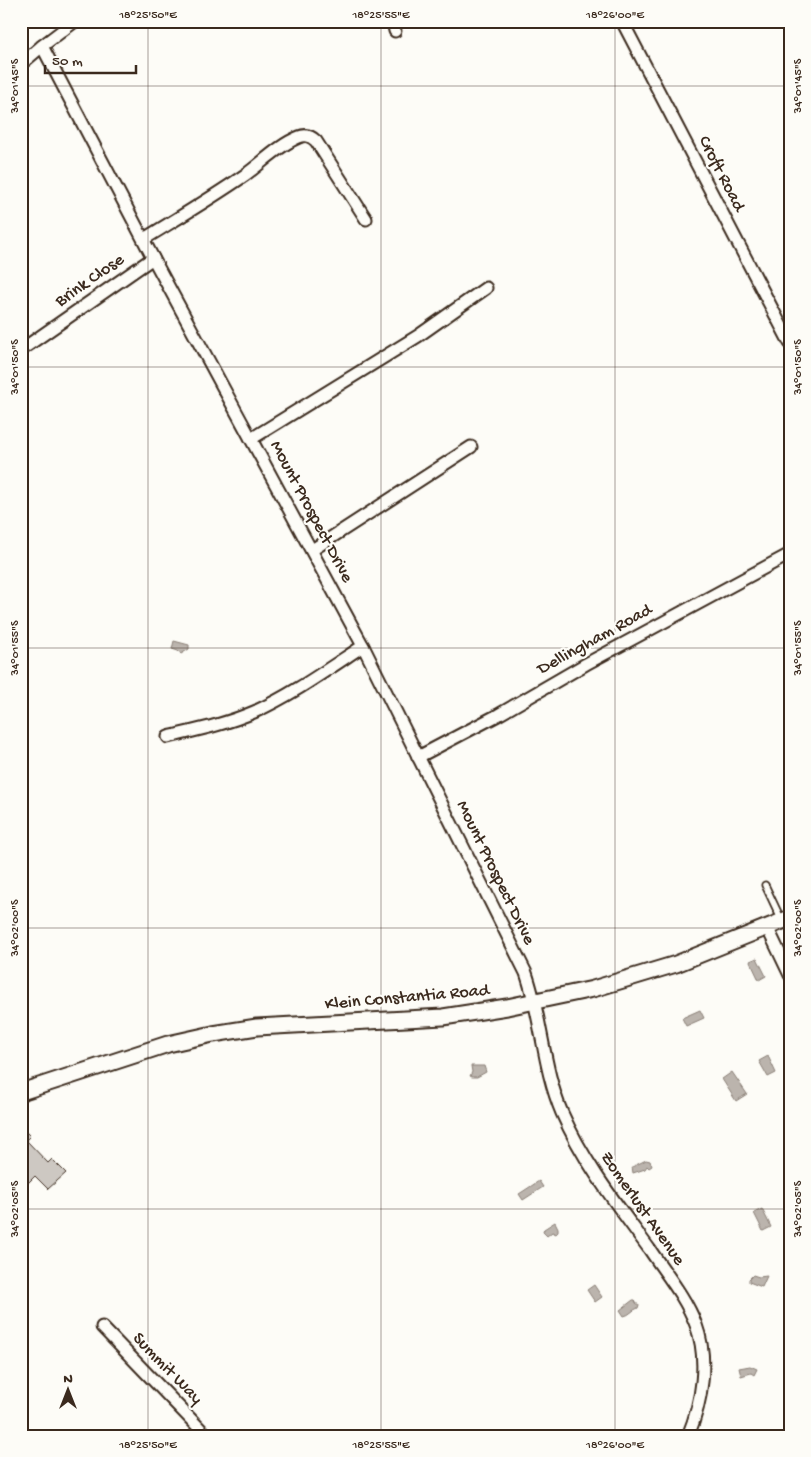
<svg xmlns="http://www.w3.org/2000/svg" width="811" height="1457" font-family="'Gochi Hand',sans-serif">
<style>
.water{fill:#bbb4ad;stroke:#887d74}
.building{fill:#cdc8c2;stroke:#3b2a1e}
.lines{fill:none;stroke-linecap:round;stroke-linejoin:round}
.lane-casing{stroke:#3b2a1e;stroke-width:9}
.street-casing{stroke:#3b2a1e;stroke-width:15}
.secondary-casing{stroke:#3b2a1e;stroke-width:19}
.lane{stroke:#fdfcf7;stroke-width:5.5}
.street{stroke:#fdfcf7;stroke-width:11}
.secondary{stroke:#fdfcf7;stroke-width:15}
.ticks{fill:none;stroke:#3b2a1e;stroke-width:1;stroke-opacity:0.45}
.labels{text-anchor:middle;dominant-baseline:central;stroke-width:4.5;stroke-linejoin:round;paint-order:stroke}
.street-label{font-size:18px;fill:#3b2a1e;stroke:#fdfcf7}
.neatline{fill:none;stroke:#3b2a1e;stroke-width:2}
.ticks-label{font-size:12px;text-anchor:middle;fill:#3b2a1e}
</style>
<rect width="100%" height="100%" fill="#fdfcf7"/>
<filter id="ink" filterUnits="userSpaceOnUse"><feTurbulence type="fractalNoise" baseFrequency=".02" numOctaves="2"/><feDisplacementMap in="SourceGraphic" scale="10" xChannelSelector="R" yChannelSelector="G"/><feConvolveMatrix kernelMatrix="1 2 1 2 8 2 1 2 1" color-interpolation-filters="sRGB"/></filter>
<g filter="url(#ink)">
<g class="water">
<polygon points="174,641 189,645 189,649 181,654 178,651 172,649"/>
<polygon points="757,958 766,976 759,980 750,961"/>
<polygon points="700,1010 704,1018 686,1026 682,1018"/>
<polygon points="768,1056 776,1073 768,1077 759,1061"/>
<polygon points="471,1066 484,1066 486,1072 477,1077 472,1077 470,1076 472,1072"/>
<polygon points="732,1072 747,1094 736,1101 722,1079"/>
<polygon points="646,1160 650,1161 652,1166 649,1168 647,1166 645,1169 633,1173 632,1167"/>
<polygon points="539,1181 543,1187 523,1200 519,1194"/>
<polygon points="762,1209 771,1227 763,1231 754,1213"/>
<polygon points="555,1222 558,1228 558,1232 556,1234 552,1232 547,1236 543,1232 544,1229"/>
<polygon points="753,1275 759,1277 767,1276 762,1287 749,1282 749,1279"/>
<polygon points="594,1285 602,1297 595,1302 587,1290"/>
<path d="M633,1300H635L636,1303L639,1305L638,1308C632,1310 630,1315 624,1316L620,1310Z"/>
<polygon points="750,1366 757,1369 754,1375 751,1373 741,1376 739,1368"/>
</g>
<polygon class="building" points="21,1127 30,1136 26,1140 48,1163 52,1159 66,1173 48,1189 35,1176 23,1188 21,1186"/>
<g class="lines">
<defs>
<polyline id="lane" points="765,885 782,921"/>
<g id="street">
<polyline points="393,21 395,31"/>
<polyline points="622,21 790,343"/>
<path d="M42,46L153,258L363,646L526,973C542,1018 543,1069 562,1113C584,1163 618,1206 650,1250C666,1274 686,1298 696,1325C709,1360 702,1402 688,1436"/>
<polyline points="21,64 42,46 75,21"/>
<path d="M144,239C178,218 212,198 245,175C262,163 279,145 299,137C306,134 311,136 316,141L366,219"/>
<polyline points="21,350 153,258"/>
<polyline points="251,439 418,336 486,288"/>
<polyline points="312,550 471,447"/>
<path d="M168,737C197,730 226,724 254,712C292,695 328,669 363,646"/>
<polyline points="418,757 498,715 586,664 790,554"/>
<polyline points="767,927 790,975"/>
<polyline points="102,1327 207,1436"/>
</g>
<polyline id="secondary" points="21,1092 168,1044 213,1034 257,1027 443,1017 507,1007 593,989 676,964 790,918"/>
</defs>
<use href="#lane" class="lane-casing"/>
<use href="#street" class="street-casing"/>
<use href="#secondary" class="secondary-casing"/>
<use href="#lane" class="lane"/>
<use href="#street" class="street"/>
<use href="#secondary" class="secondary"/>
</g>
</g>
<path class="ticks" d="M148,21V1436M381,21V1436M615,21V1436M21,86H790M21,367H790M21,648H790M21,928H790M21,1209H790"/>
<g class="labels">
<g class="street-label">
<text transform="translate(721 174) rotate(63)">Croft Road</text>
<text transform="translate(90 281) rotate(-35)">Brink Close</text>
<text transform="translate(311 512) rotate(62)">Mount Prospect Drive</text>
<text transform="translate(595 640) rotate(-29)">Dellingham Road</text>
<text transform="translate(495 873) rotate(64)">Mount Prospect Drive</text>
<text transform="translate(407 998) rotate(-5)">Klein Constantia Road</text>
<text transform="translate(642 1209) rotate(55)">Zomerlust Avenue</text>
<text transform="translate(167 1369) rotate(46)">Summit Way</text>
</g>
</g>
<rect width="811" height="1457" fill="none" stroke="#fdfcf7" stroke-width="55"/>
<g transform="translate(68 1390)" stroke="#fdfcf7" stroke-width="4" paint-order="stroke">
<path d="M0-4L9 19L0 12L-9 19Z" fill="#3b2a1e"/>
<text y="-8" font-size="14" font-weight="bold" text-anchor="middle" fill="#3b2a1e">N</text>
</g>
<path d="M45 65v8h91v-8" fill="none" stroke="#3b2a1e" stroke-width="2.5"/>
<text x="52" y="65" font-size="15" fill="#3b2a1e" stroke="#fdfcf7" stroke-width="4" paint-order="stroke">50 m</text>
<rect x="28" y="28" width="756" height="1402" class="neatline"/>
<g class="ticks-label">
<text x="148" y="18">18°25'50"E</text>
<text x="381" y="18">18°25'55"E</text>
<text x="615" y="18">18°26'00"E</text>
<text transform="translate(14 86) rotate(-90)" y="4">34°01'45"S</text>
<text transform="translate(797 86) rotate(-90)" y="4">34°01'45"S</text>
<text transform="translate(14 367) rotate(-90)" y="4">34°01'50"S</text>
<text transform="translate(797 367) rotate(-90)" y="4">34°01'50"S</text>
<text transform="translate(14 648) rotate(-90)" y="4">34°01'55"S</text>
<text transform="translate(797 648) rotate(-90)" y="4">34°01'55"S</text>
<text transform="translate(14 928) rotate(-90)" y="4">34°02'00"S</text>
<text transform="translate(797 928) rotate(-90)" y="4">34°02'00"S</text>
<text transform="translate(14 1209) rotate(-90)" y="4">34°02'05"S</text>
<text transform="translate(797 1209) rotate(-90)" y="4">34°02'05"S</text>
<text x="148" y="1448">18°25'50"E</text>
<text x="381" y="1448">18°25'55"E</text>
<text x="615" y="1448">18°26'00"E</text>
</g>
</svg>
